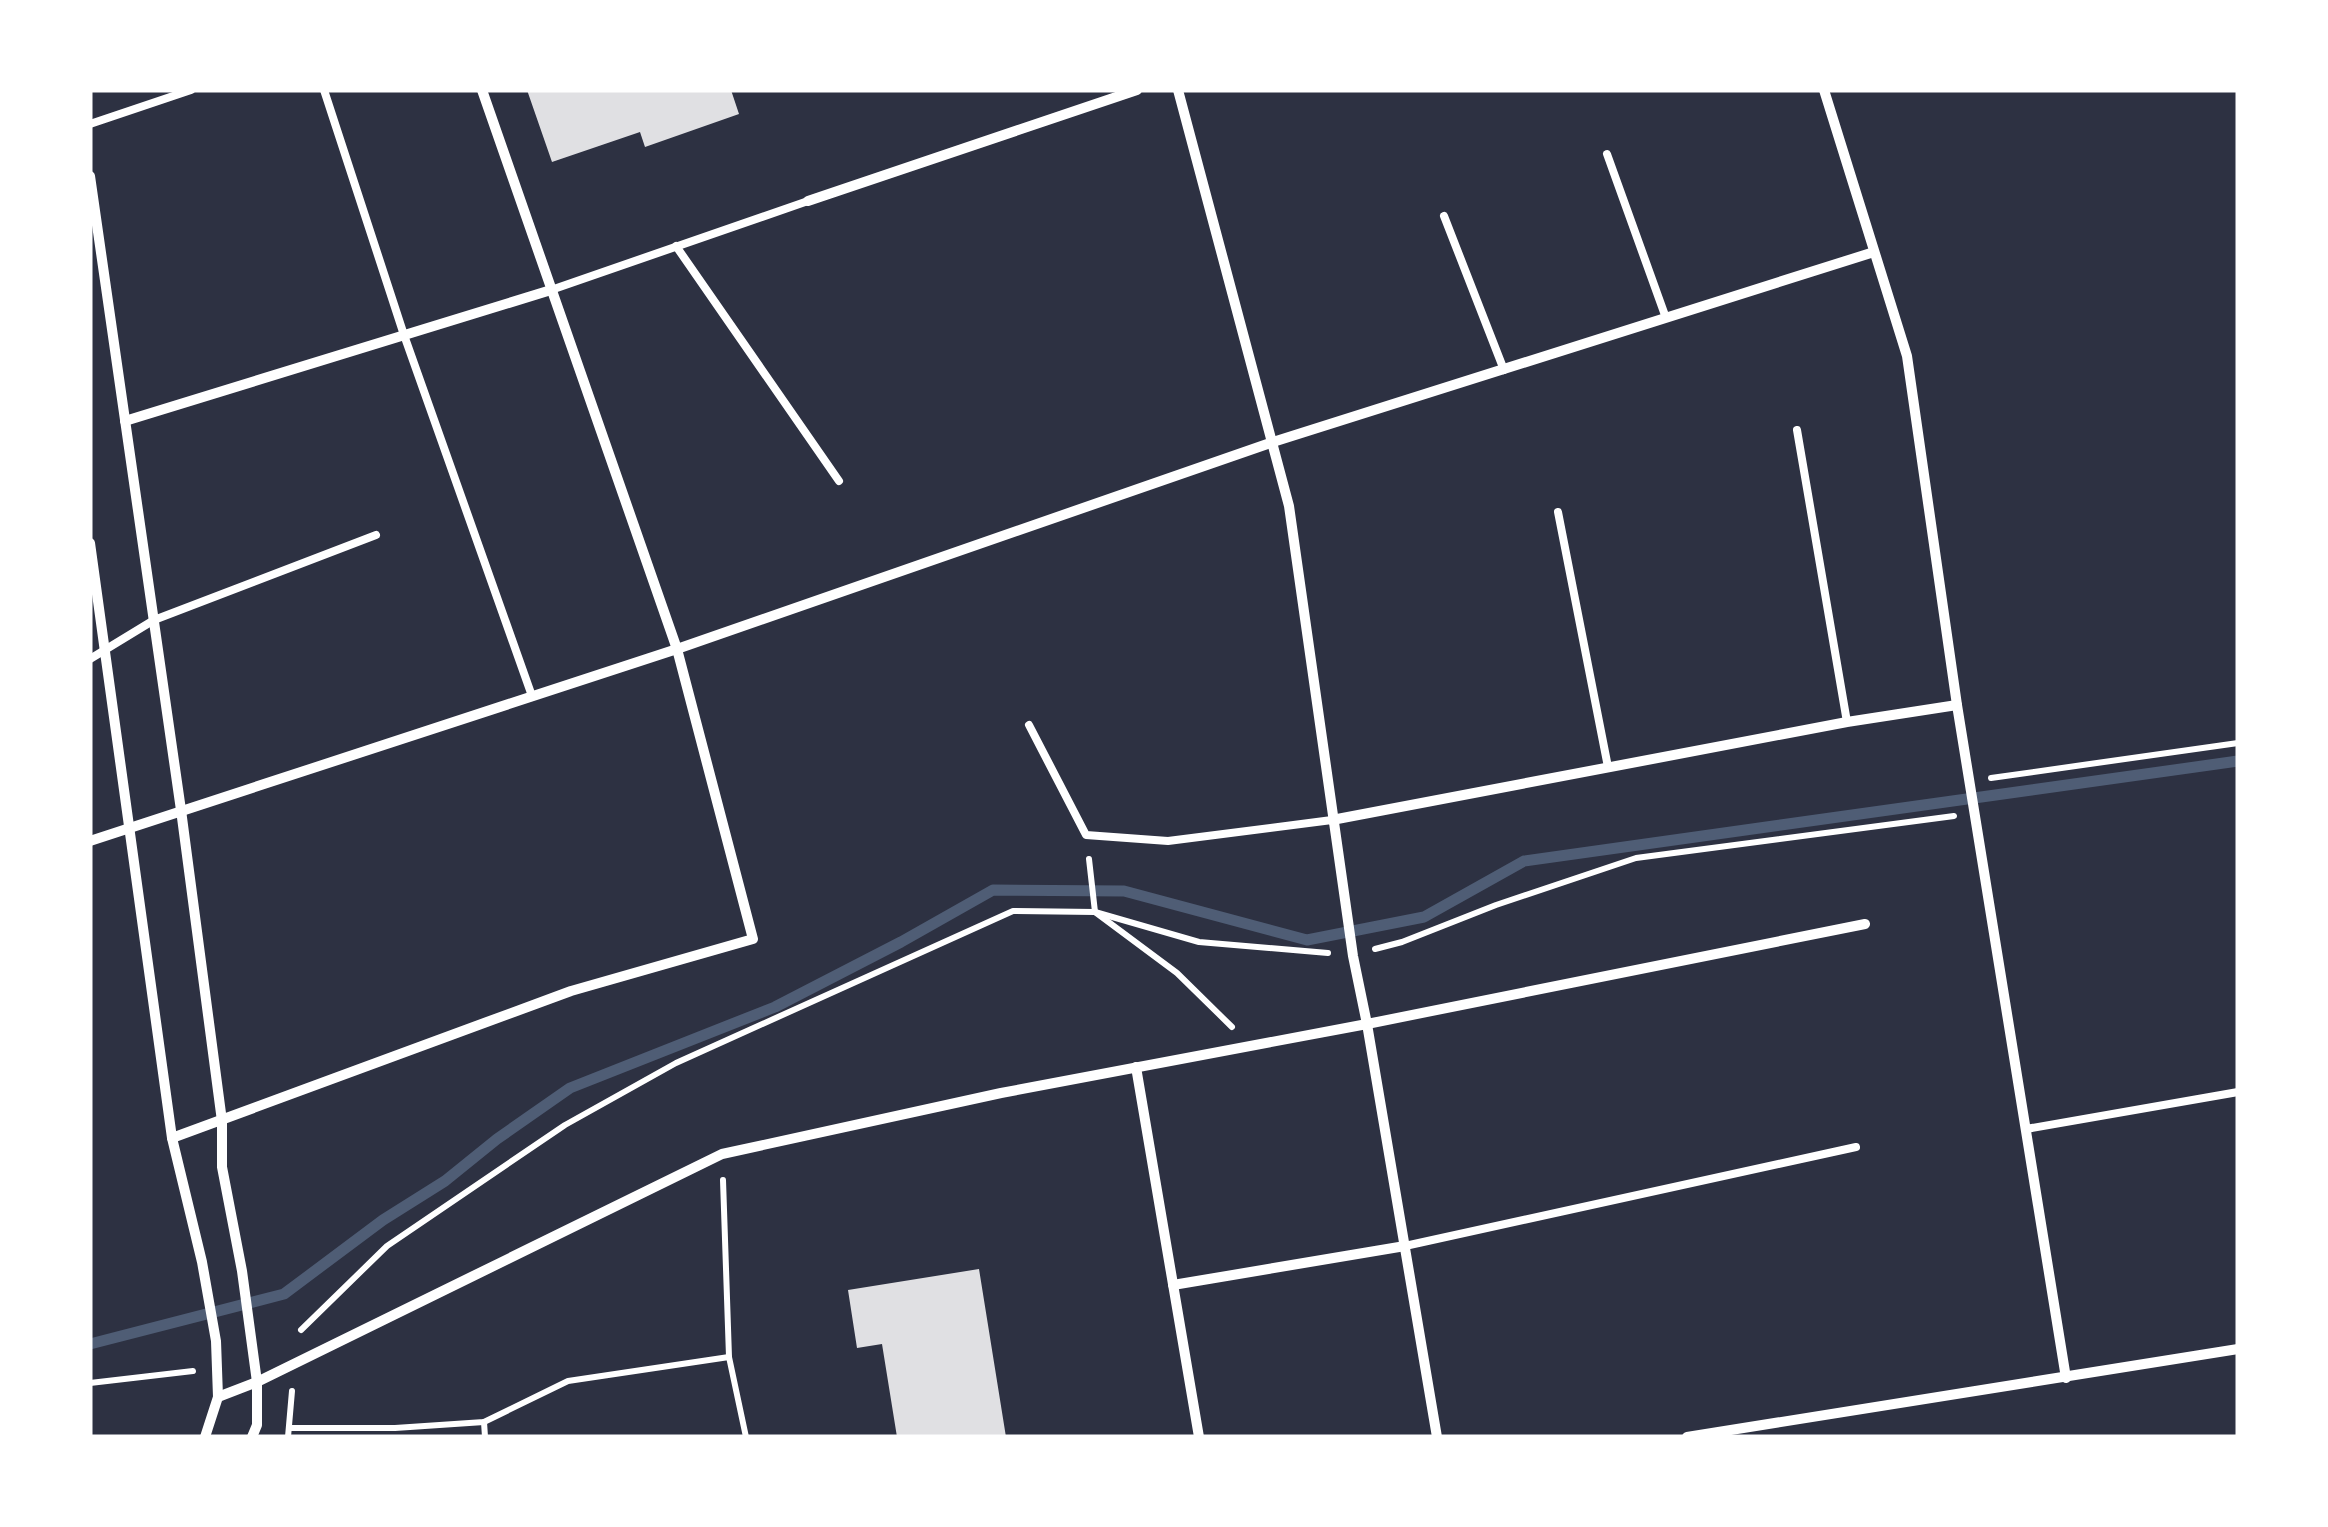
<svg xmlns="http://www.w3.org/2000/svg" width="2328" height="1527" font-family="Georgia,serif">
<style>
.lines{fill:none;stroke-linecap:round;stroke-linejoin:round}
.stream{stroke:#4f5d75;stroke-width:11}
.building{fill:#e0e0e3}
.path{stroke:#fff;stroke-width:6}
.service{stroke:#fff;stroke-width:8}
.minor{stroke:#fff;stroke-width:10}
</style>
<rect width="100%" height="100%" fill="#2d3142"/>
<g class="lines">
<polyline class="stream" points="90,1344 284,1294 383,1220 445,1181 497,1139 570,1088 775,1007 901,942 993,890 1124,891 1307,940 1424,917 1524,861 2238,761"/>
</g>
<g class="building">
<polygon points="527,90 731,90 739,114 645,147 640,132 552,162"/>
<polygon points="979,1269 1006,1437 897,1437 882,1344 857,1348 848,1290"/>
</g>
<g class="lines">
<g class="path">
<polyline points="1991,778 2238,743"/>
<polyline points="1089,859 1095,912 1177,973 1232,1027"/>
<polyline points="1375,949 1402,942 1496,905 1636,858 1954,816"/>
<polyline points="723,1180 729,1357 746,1437"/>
<polyline points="301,1330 387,1246 565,1125 676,1063 1013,911 1095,912 1199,942 1328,953"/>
<polyline points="90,1383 193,1371"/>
<polyline points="484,1422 485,1437"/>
<polyline points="290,1428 395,1428 484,1422 568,1381 729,1357"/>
<polyline points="288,1437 292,1391"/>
</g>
<g class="service">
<polyline points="324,90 404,335 532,696"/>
<polyline points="90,124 191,90"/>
<polyline points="1607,154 1666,318"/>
<polyline points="1444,216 1504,370"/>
<polyline points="676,246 839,481"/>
<polyline points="551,290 808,201"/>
<polyline points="1797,430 1847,722"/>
<polyline points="1558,512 1608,767"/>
<polyline points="90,659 154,620 376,535"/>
<polyline points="1029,725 1086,835 1168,841 1332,820"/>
<polyline points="2026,1129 2238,1092"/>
<polyline points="1405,1246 1856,1147"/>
</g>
<g class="minor">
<polyline points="1178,90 1289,506 1353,956 1367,1024 1437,1437"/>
<polyline points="1824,90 1907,356 1957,705 2066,1378"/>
<polyline points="90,176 181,810 222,1121 222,1167 242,1271 257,1382 257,1425 252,1437"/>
<polyline points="808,201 1137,90"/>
<polyline points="125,421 551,290"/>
<polyline points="90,543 172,1138 202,1262 216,1341 218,1397 205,1437"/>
<polyline points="1332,820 1847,722 1957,705"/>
<polyline points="90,841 677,649 1273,442 1874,252"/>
<polyline points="1136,1067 1199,1437"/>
<polyline points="172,1138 571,991 753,939 677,649 482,90"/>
<polyline points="1173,1285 1405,1246"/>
<polyline points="218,1397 257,1382 722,1154 1001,1093 1367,1024 1865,924"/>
<polyline points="1687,1437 2238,1349"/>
</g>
</g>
<rect width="2328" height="1527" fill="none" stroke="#ffffff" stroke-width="185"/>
</svg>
